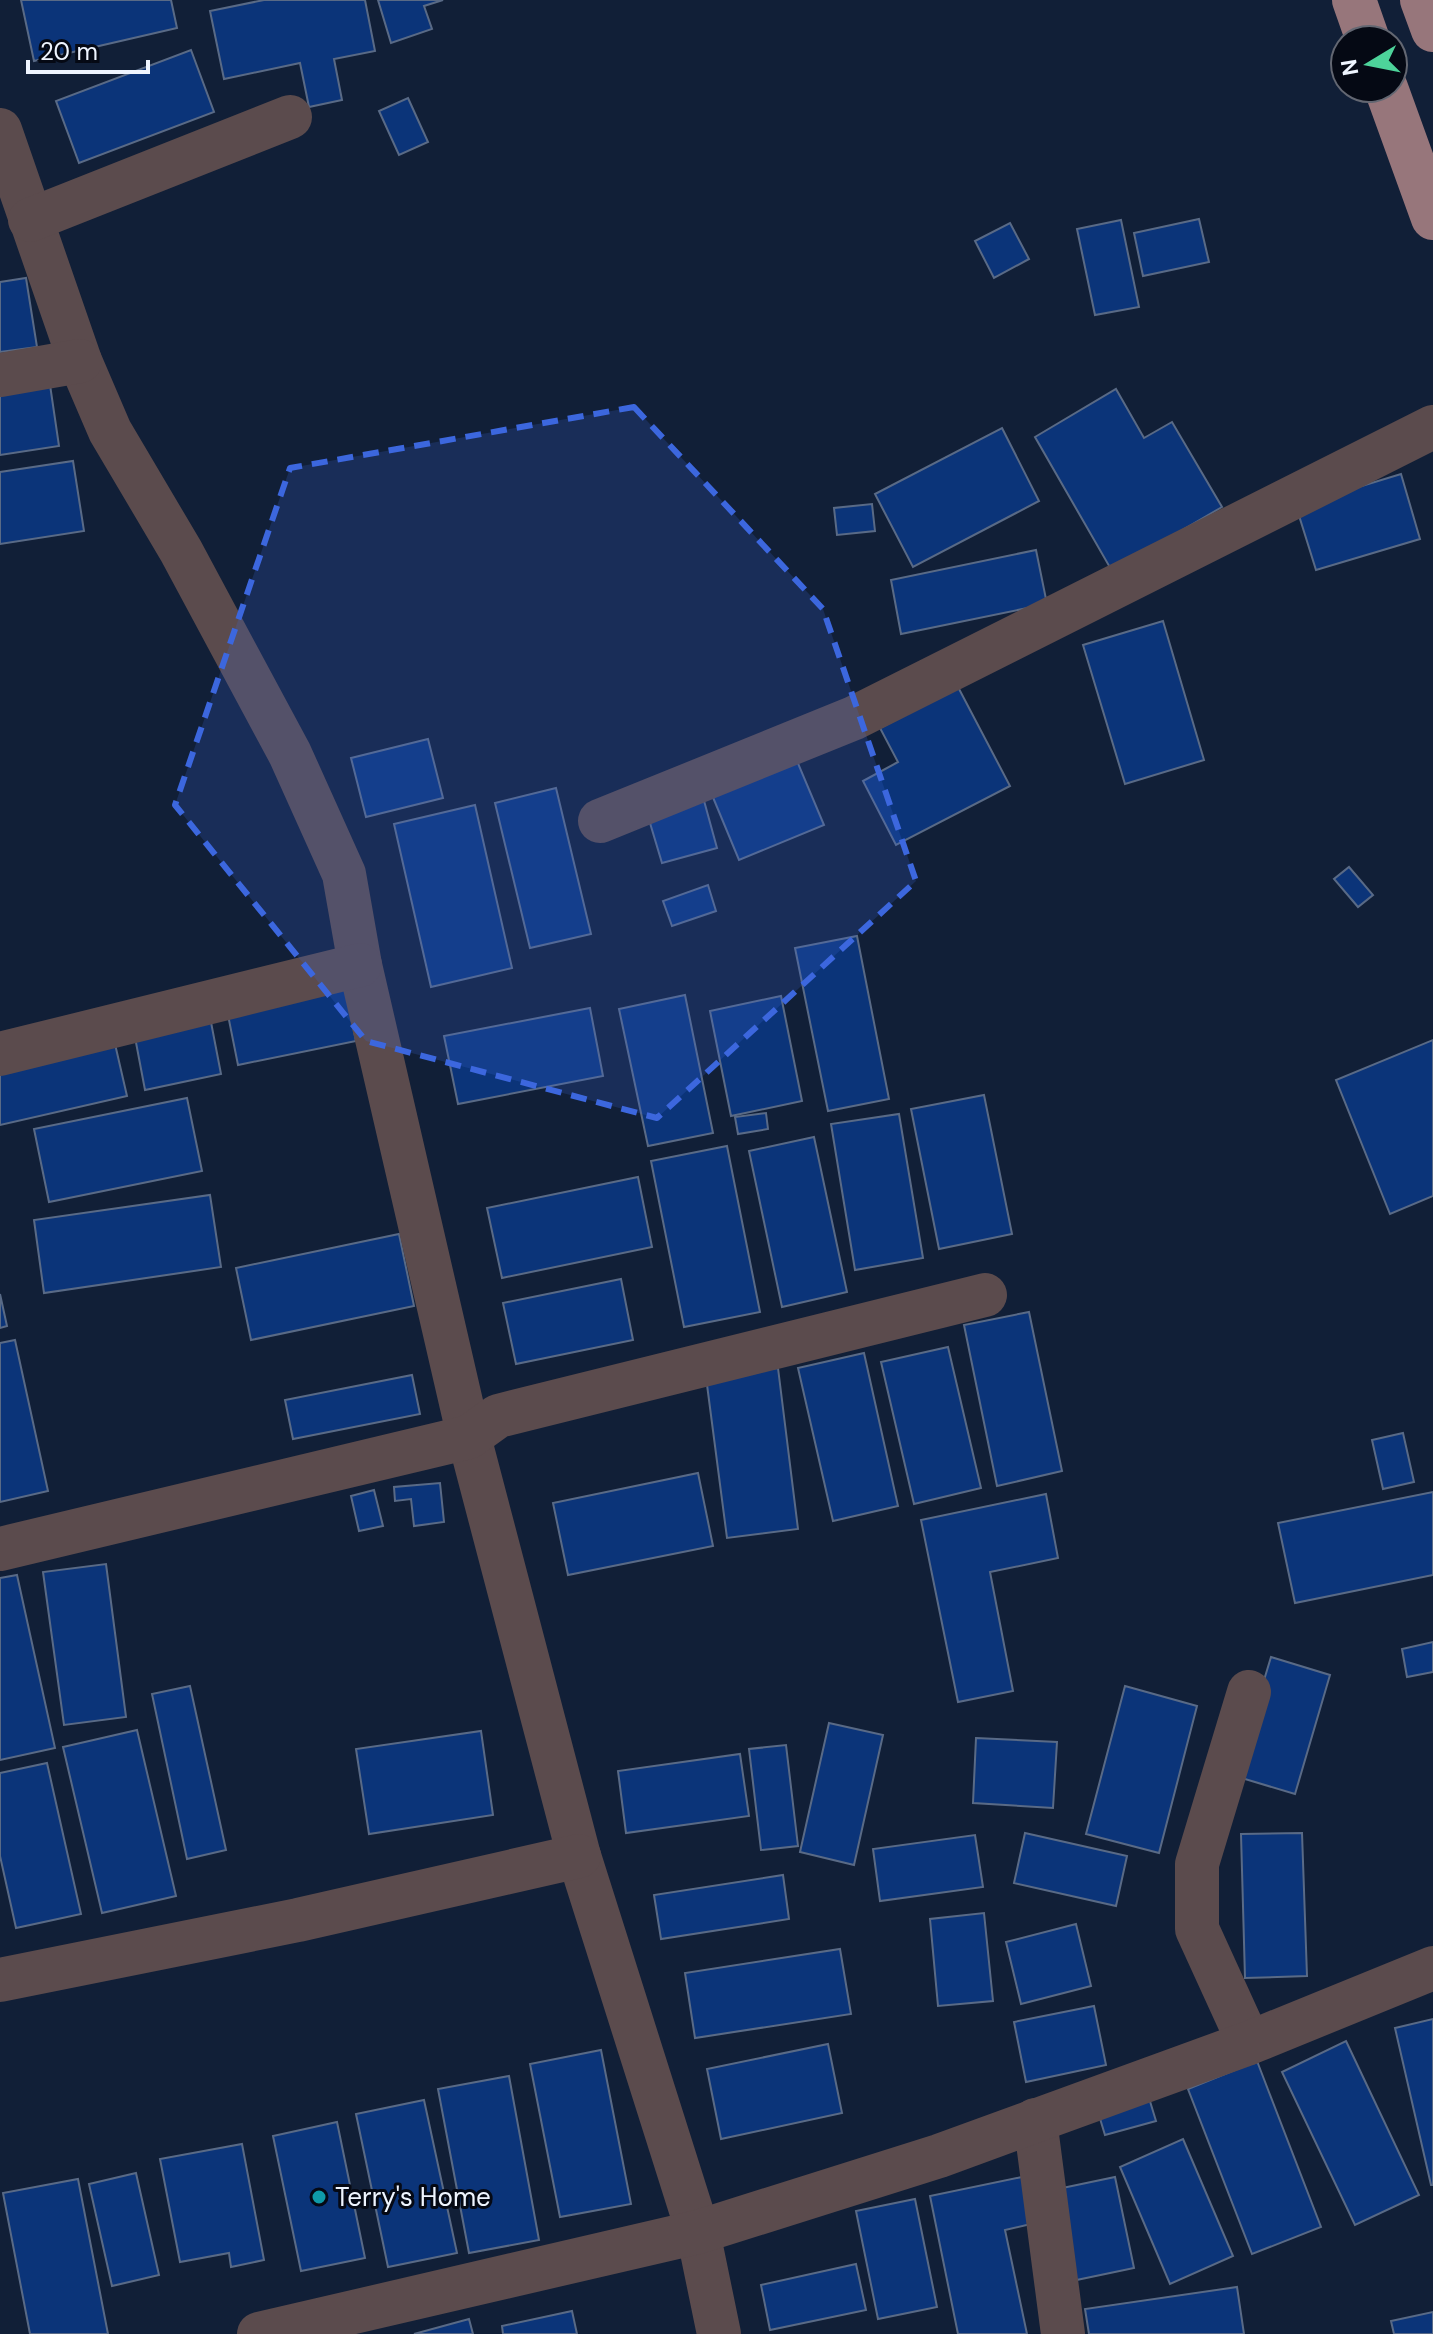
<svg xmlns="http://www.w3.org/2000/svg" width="1433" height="2334" font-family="'DM Sans',sans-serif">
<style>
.building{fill:#0b3479;stroke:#596a86;stroke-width:2}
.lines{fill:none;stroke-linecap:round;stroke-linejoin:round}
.minor{stroke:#5b4b4d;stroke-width:44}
.primary{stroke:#97767b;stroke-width:44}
.marked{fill:#3c67de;fill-opacity:0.2;stroke:#3c67de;stroke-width:6;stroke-dasharray:16 10;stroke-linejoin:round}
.culture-dot{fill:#0f9aa8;stroke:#050914;stroke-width:3}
.labels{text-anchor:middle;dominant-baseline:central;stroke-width:6;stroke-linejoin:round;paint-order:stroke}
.poi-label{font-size:26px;fill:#eff5ff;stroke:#050914;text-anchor:start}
</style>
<rect width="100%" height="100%" fill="#111f37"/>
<g class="building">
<polygon points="21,0 171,0 177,28 34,61"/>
<polygon points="264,0 365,0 375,51 334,59 342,100 309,107 300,63 224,79 210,11"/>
<polygon points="378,0 443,0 424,6 432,29 391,43"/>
<polygon points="191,50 214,112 79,163 56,101"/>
<polygon points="408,98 428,142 399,155 379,111"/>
<polygon points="1199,219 1209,262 1143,276 1134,233"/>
<polygon points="1121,220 1139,307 1095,315 1077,229"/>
<polygon points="1010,223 1029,259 994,278 975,241"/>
<polygon points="26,278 37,347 0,352 0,282"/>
<polygon points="49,378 59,446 0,455 0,385"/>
<polygon points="1116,389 1144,438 1172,422 1222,507 1112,571 1035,437"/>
<polygon points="1002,428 1039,501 913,567 875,494"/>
<polygon points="73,461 84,531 0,544 0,472"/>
<polygon points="1401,474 1420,539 1316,570 1296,506"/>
<polygon points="872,504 875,531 837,535 834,508"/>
<polygon points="1036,550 1047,604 901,634 891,580"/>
<polygon points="1163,621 1204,760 1125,784 1083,645"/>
<polygon points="958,687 1010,786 896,845 863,781 898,762 880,728"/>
<polygon points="428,739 443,798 366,817 351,758"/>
<polygon points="797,761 824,825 739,860 712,795"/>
<polygon points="556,788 591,934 530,948 495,803"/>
<polygon points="703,797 717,848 662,863 647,813"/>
<polygon points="475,805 512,968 431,987 394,824"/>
<polygon points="1349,867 1373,895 1358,907 1334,879"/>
<polygon points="708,885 716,911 672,926 663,901"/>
<polygon points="857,936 889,1099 828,1111 795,948"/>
<polygon points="345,986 356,1041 238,1065 227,1010"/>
<polygon points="685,995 713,1133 648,1146 619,1009"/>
<polygon points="781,996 802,1101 731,1116 710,1011"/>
<polygon points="590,1008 603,1076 458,1104 444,1036"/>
<polygon points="210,1017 221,1074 145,1090 134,1032"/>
<polygon points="1433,1040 1433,1196 1390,1214 1336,1080"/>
<polygon points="115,1044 127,1096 0,1125 0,1070"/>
<polygon points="984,1095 1012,1234 939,1249 911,1109"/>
<polygon points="187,1098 202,1171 49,1202 34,1129"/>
<polygon points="766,1113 768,1129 738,1134 735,1117"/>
<polygon points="899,1114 923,1258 855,1270 831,1124"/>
<polygon points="814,1137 847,1292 782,1307 749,1151"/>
<polygon points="727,1146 760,1312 684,1327 651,1161"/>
<polygon points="638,1177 652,1247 502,1278 487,1208"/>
<polygon points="210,1195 221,1267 44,1293 34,1220"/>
<polygon points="399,1234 414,1306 251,1340 236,1268"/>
<polygon points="621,1279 633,1340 516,1364 503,1303"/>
<polygon points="0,1294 7,1326 0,1328"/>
<polygon points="1029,1312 1062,1471 997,1486 964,1325"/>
<polygon points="15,1340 48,1491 0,1502 0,1343"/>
<polygon points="948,1347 981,1488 914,1504 881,1362"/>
<polygon points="864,1353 898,1506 833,1521 798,1368"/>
<polygon points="778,1368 798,1529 727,1538 706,1377"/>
<polygon points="412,1375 420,1414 293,1439 285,1400"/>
<polygon points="1403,1433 1414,1482 1383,1489 1372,1440"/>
<polygon points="698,1473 713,1546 568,1575 553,1503"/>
<polygon points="440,1483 444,1522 414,1526 411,1499 395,1501 394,1487"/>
<polygon points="374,1490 383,1526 359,1531 351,1496"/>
<polygon points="1433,1492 1433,1575 1295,1603 1278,1523"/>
<polygon points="1046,1494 1058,1558 990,1572 1013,1691 958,1702 921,1520"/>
<polygon points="106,1564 126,1717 64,1725 43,1572"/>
<polygon points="17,1575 55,1748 0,1760 0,1578"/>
<polygon points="1433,1642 1433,1672 1407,1677 1402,1649"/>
<polygon points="1271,1657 1330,1675 1295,1794 1235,1776"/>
<polygon points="190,1686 226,1850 187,1859 152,1694"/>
<polygon points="1125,1686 1197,1706 1159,1853 1086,1834"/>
<polygon points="829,1723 883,1735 854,1865 800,1852"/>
<polygon points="137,1730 176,1896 102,1913 63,1747"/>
<polygon points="481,1731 493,1815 369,1834 356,1749"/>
<polygon points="976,1738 1057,1742 1053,1808 973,1803"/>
<polygon points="786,1745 798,1846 761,1850 749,1749"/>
<polygon points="740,1754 749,1816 626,1833 618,1771"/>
<polygon points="47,1763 81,1914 16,1928 0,1856 0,1773"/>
<polygon points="1025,1833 1127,1856 1116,1906 1014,1883"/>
<polygon points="1302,1833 1307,1976 1245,1978 1241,1834"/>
<polygon points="975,1835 983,1887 880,1901 873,1849"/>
<polygon points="783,1875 789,1919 661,1939 654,1895"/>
<polygon points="984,1913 993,2001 938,2006 930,1919"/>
<polygon points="1076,1924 1091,1986 1021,2004 1006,1942"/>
<polygon points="840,1949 851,2014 695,2038 685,1973"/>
<polygon points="1094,2006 1106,2065 1026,2082 1014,2022"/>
<polygon points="1433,2019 1433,2185 1431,2185 1395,2028"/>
<polygon points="1346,2041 1419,2195 1355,2225 1282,2072"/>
<polygon points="828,2044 842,2113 721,2139 707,2069"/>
<polygon points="601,2050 631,2204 560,2217 530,2064"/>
<polygon points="1257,2061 1321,2227 1252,2254 1188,2089"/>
<polygon points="509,2076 539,2240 469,2253 438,2089"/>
<polygon points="1149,2098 1156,2121 1105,2135 1098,2112"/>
<polygon points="424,2100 457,2253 388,2267 356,2114"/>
<polygon points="337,2122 365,2258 301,2271 273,2136"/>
<polygon points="1183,2139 1233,2256 1170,2284 1120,2167"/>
<polygon points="242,2144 264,2260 231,2267 229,2253 180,2262 160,2159"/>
<polygon points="136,2173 159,2275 112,2286 89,2184"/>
<polygon points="1022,2177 1031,2224 1005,2230 1027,2334 958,2334 930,2196"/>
<polygon points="1115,2177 1134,2268 1067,2282 1048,2191"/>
<polygon points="78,2179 108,2334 30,2334 3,2193"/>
<polygon points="915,2199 937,2307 878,2319 856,2211"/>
<polygon points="856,2264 866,2310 770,2330 761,2285"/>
<polygon points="1237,2287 1244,2334 1089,2334 1085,2309"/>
<polygon points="572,2311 577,2334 503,2334 502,2326"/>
<polygon points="1433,2312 1433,2334 1394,2334 1391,2321"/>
<polygon points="469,2319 473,2334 414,2334"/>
</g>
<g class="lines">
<g class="minor">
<polyline points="0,130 80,361 110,431 181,551 290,754 344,874 360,965 469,1437 579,1856 698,2232 719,2334"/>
<polyline points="30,220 290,117"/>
<polyline points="0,375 80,361"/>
<polyline points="600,821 854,718 1433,427"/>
<polyline points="0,1054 360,965"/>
<polyline points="0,1549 469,1437 498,1416 985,1295"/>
<polyline points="0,1980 298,1920 579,1856"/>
<polyline points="1249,2043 1197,1929 1197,1864 1249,1692"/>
<polyline points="1035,2120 1063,2334"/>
<polyline points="259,2334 698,2232 939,2156 1249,2043 1433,1968"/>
</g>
<g class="primary">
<polyline points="1354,0 1368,40"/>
<polyline points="1422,0 1433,30"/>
<polyline points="1386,88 1433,218"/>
</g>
</g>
<path class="marked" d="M634,407L823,609L916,881L657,1118L366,1041L175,805L290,468Z"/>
<circle class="culture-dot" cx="319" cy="2197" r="8"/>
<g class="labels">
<g class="poi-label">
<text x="335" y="2197">Terry's Home</text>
</g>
</g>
<g transform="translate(1369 64) rotate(260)"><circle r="38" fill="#050914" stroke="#636772" stroke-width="2"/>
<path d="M0-6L14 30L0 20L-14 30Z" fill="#4dd39a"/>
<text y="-12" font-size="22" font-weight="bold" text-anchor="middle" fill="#eff5ff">N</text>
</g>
<path d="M28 60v12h120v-12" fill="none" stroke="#eff5ff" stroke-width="4"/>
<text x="40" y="60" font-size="24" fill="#eff5ff" stroke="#050914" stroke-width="6" paint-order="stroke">20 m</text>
</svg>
